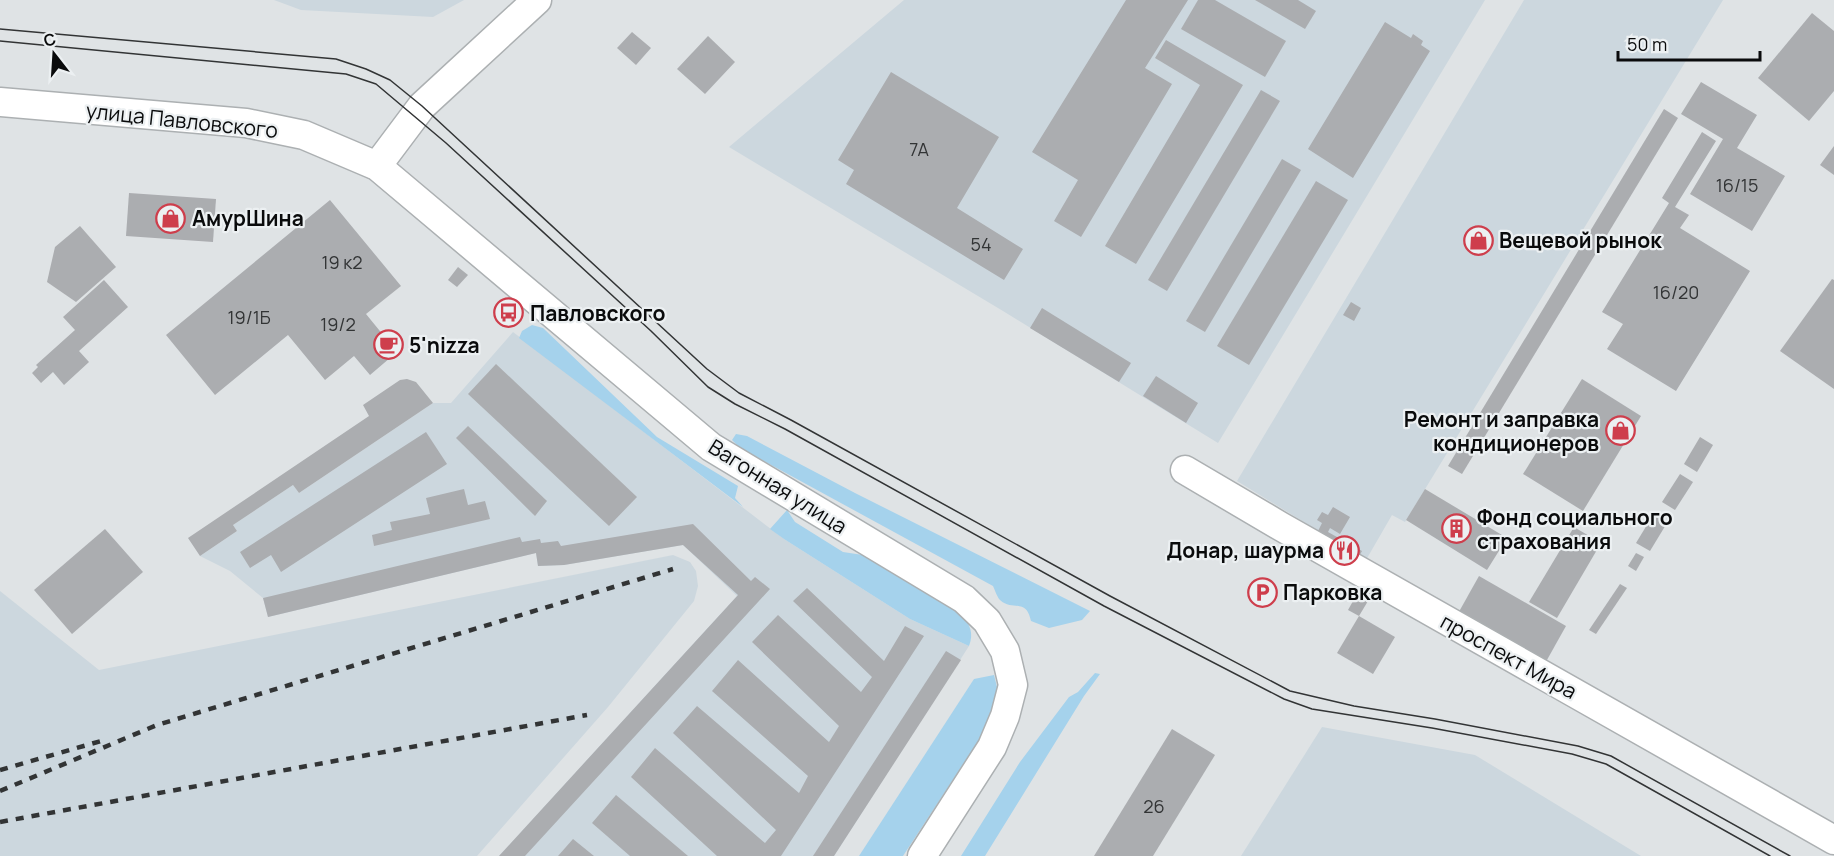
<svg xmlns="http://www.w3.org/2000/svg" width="1834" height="856" font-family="Manrope,sans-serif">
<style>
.built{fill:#ccd7de}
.green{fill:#a5d2ec}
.building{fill:#abadb0}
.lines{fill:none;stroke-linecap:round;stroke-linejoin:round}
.minor-casing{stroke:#acb0b2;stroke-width:31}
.minor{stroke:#fff;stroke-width:28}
.tram{stroke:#323435;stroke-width:1.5}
.rail{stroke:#323435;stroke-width:4.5;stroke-dasharray:8 8;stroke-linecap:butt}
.labels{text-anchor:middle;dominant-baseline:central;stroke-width:4.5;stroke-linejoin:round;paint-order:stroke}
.number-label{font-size:18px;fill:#323435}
.street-label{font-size:21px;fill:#0a0b0c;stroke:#ecf0f2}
.poi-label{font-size:21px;font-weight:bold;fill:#0a0b0c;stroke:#ecf0f2;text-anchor:start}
</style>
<rect width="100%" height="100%" fill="#dfe3e5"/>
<g class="built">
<polygon points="274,0 464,0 433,17 301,10"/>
<polygon points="904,0 1485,0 1218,443 1003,311 729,147"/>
<polygon points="1524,0 1723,0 1405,522 1392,515 1366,560 1237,481"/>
<polygon points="513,332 784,539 910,619 969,646 834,856 499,856 737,596 683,545 564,565 538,566 536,553 268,617 263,598 230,571 200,556 237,531 233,525 293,485 299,493 433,403 451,403"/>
<polygon points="673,555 690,562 696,571 698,586 694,601 608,707 477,856 0,856 0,591 99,670"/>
<polygon points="1322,727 1475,755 1641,856 1241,856"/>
</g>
<g class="green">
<polygon points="532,325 543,328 657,437 738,486 735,498 743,507 519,338 522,331"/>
<path d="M736,434L747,436L855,493L1090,611L1082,620L1049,628L1031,621C1026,597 1013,612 1000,600C997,597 995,590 993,586L740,448L732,440Z"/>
<path d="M787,510L795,522L843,552L876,557L963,615C970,626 974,633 969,646L910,619L784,539L770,529Z"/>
<polygon points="1095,673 1100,674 1084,696 985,856 961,856 1020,762 1069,697 1078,692"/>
<polygon points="994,675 997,687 994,705 983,734 903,856 859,856 974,679"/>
</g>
<g class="building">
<polygon points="1126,0 1188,0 1145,68 1172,84 1081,237 1054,221 1078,180 1032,152"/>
<polygon points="1198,0 1215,0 1286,41 1265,77 1181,29"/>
<polygon points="1255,0 1298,0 1316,11 1305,29"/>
<polygon points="1812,13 1834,31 1834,91 1809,121 1758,78"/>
<polygon points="1385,22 1411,38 1413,34 1423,41 1421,45 1430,51 1353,178 1308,149"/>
<polygon points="632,32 651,48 636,65 617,48"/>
<polygon points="708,36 735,62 705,94 677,69"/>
<polygon points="1166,40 1243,85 1136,264 1105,246 1200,85 1155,58"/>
<polygon points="891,72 999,137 957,208 1023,249 1004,280 846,184 854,170 838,160"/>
<polygon points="1701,82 1757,115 1737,148 1785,176 1752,231 1690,194 1723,139 1681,114"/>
<polygon points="1261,90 1280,101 1167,291 1148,280"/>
<polygon points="1664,109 1678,118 1462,474 1448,466"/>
<polygon points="1702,132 1716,141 1675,207 1689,215 1680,228 1750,271 1676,391 1607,349 1623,324 1602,312 1669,203 1662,198"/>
<polygon points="1834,146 1834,175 1820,165"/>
<polygon points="1282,159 1301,170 1205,332 1186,321"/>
<polygon points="1316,181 1348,200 1249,365 1217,346"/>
<polygon points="129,193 216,199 213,242 126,236"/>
<polygon points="330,200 401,286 366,314 397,352 370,375 354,356 325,380 288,335 215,395 166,335"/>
<polygon points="80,226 116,267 76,302 47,282 55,247"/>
<polygon points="458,267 468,275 457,287 448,280"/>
<polygon points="1832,279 1834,280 1834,389 1780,351"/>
<polygon points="104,280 128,307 79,351 89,362 64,385 53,372 41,383 32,373 38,367 36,365 75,330 63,317"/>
<polygon points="1351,302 1361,308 1354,321 1343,315"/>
<polygon points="1042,308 1131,363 1119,382 1030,328"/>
<polygon points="496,364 637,497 609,526 468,394"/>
<polygon points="1156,376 1198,403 1186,423 1143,396"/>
<polygon points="407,379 416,382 433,403 299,493 293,485 233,525 237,531 200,556 188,538 369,416 363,405 400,380"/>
<polygon points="1582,379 1641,416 1583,511 1523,474"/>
<polygon points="468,426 547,501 535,516 456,438"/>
<polygon points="426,432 447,464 281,572 271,555 250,568 240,552"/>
<polygon points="1700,437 1713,445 1697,472 1684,464"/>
<polygon points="1680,474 1693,482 1675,510 1662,502"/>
<polygon points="464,489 468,505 485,501 490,519 374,546 372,535 392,530 390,522 430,514 426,498"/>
<polygon points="1425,489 1507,538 1487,570 1406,520"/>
<polygon points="1333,507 1350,517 1340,534 1330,528 1328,532 1362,551 1357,560 1316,535 1322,523 1317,520 1322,512 1328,515"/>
<polygon points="1653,515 1667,523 1650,551 1636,543"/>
<polygon points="693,524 751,581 755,577 770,589 525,856 499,856 738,595 683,545 564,565 538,566 536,553 268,617 263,598 520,537 522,542 540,539 541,543 558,541 561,546"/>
<polygon points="1574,527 1601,543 1557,618 1529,602"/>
<polygon points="105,529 143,572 72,634 34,590"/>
<polygon points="1636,553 1644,557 1636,571 1628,566"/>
<polygon points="1479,576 1566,626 1543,667 1456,617"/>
<polygon points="1620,584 1627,588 1596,634 1589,630"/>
<polygon points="807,588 884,661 905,626 924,636 781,856 717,856 631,777 655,748 765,843 776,830 673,733 697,706 799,793 808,776 712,691 738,660 829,742 839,726 752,642 778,615 861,692 872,677 793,601"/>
<polygon points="1357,594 1368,601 1359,616 1348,610"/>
<polygon points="1359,616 1395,637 1373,674 1337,653"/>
<polygon points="946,651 961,660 834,856 813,856"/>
<polygon points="1172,729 1215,755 1153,856 1094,856"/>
<polygon points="616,795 688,856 630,856 592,823"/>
<polygon points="573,839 594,856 558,856"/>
</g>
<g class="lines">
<defs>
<g id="minor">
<polyline points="0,102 246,123 304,135 377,166 711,447 964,599 987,621 1005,651 1013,685 1005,716 992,747 922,856"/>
<polyline points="377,166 422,106 537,0"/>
<polyline points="1185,470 1280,526 1834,840"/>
</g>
</defs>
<use href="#minor" class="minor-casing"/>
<use href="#minor" class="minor"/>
<g class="tram">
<polyline points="0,29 336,59 366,69 390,80 422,106 707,369 739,393 791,420 1110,596 1290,691 1354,706 1435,719 1578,746 1611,756 1790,856"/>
<polyline points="0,41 346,74 376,84 446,143 651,331 708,387 735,404 785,429 1104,606 1284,699 1312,709 1432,728 1572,754 1606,764 1770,856"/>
</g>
<g class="rail">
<polyline points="0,770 101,741"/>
<polyline points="0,791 157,725 673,569"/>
<polyline points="0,822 587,715"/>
</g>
</g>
<defs>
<symbol id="shop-ring" viewBox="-11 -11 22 22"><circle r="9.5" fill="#ecf0f2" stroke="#ce3e4c" stroke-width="1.5"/><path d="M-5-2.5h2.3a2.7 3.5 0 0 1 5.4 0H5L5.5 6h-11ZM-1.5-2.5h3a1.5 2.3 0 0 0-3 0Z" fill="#ce3e4c"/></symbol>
<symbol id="bus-ring" viewBox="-11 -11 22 22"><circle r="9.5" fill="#ecf0f2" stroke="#ce3e4c" stroke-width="1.5"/><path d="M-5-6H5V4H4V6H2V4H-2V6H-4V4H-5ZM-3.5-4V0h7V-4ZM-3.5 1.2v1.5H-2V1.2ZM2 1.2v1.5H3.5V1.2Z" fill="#ce3e4c"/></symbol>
<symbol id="cafe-ring" viewBox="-11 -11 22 22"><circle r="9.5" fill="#ecf0f2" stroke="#ce3e4c" stroke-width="1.5"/><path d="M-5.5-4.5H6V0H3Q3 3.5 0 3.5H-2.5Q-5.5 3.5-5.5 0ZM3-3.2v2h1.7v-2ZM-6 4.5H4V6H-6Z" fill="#ce3e4c"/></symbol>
<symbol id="building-ring" viewBox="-11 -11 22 22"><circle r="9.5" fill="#ecf0f2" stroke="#ce3e4c" stroke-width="1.5"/><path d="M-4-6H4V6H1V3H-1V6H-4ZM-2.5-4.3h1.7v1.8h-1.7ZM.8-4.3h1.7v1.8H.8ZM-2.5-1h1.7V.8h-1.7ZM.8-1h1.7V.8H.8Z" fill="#ce3e4c"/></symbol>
<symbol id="restaurant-ring" viewBox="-11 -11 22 22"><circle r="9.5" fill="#ecf0f2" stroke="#ce3e4c" stroke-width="1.5"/><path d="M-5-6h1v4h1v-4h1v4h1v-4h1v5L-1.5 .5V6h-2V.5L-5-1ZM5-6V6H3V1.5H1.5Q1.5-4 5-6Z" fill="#ce3e4c"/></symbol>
<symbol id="parking-ring" viewBox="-11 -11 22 22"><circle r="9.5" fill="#ecf0f2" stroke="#ce3e4c" stroke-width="1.5"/><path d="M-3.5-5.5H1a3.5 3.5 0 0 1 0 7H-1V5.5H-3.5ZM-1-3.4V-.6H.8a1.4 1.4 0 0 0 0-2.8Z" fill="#ce3e4c"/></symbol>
</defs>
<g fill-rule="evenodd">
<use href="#shop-ring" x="154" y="202" width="33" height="33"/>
<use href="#shop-ring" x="1462" y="224" width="33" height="33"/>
<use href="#bus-ring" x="492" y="296" width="33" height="33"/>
<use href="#cafe-ring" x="372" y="328" width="33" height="33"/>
<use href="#shop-ring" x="1604" y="414" width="33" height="33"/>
<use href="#building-ring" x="1440" y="512" width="33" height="33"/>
<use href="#restaurant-ring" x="1328" y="534" width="33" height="33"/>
<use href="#parking-ring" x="1246" y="576" width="33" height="33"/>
</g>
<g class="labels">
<g class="number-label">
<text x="919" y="149">7А</text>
<text x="1737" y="185">16/15</text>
<text x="981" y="244">54</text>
<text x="342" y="262">19 к2</text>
<text x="1676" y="292">16/20</text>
<text x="249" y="317">19/1Б</text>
<text x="338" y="324">19/2</text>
<text x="1154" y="806">26</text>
</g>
<g class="street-label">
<text transform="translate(182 120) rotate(6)">улица Павловского</text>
<text transform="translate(778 486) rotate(32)">Вагонная улица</text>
<text transform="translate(1509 656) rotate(29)">проспект Мира</text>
</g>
<g class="poi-label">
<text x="192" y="218">АмурШина</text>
<text x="1499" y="240">Вещевой рынок</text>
<text x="530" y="313">Павловского</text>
<text x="409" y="345">5'nizza</text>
<text x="1599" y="419" text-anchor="end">Ремонт и заправка<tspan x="1599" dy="24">кондиционеров</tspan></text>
<text x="1477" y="517">Фонд социального<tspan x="1477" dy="24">страхования</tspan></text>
<text x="1324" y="550" text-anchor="end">Донар, шаурма</text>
<text x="1283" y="592">Парковка</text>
</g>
</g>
<g transform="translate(54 54) rotate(343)" stroke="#ecf0f2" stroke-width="4.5" paint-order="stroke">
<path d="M0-4.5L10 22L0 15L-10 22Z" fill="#0a0b0c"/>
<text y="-9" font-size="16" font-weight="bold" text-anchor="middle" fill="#0a0b0c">С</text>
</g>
<path d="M1618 51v9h142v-9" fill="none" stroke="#0a0b0c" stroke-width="3"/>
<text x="1627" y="51" font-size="18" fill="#0a0b0c" stroke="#ecf0f2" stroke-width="4.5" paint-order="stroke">50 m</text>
</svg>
